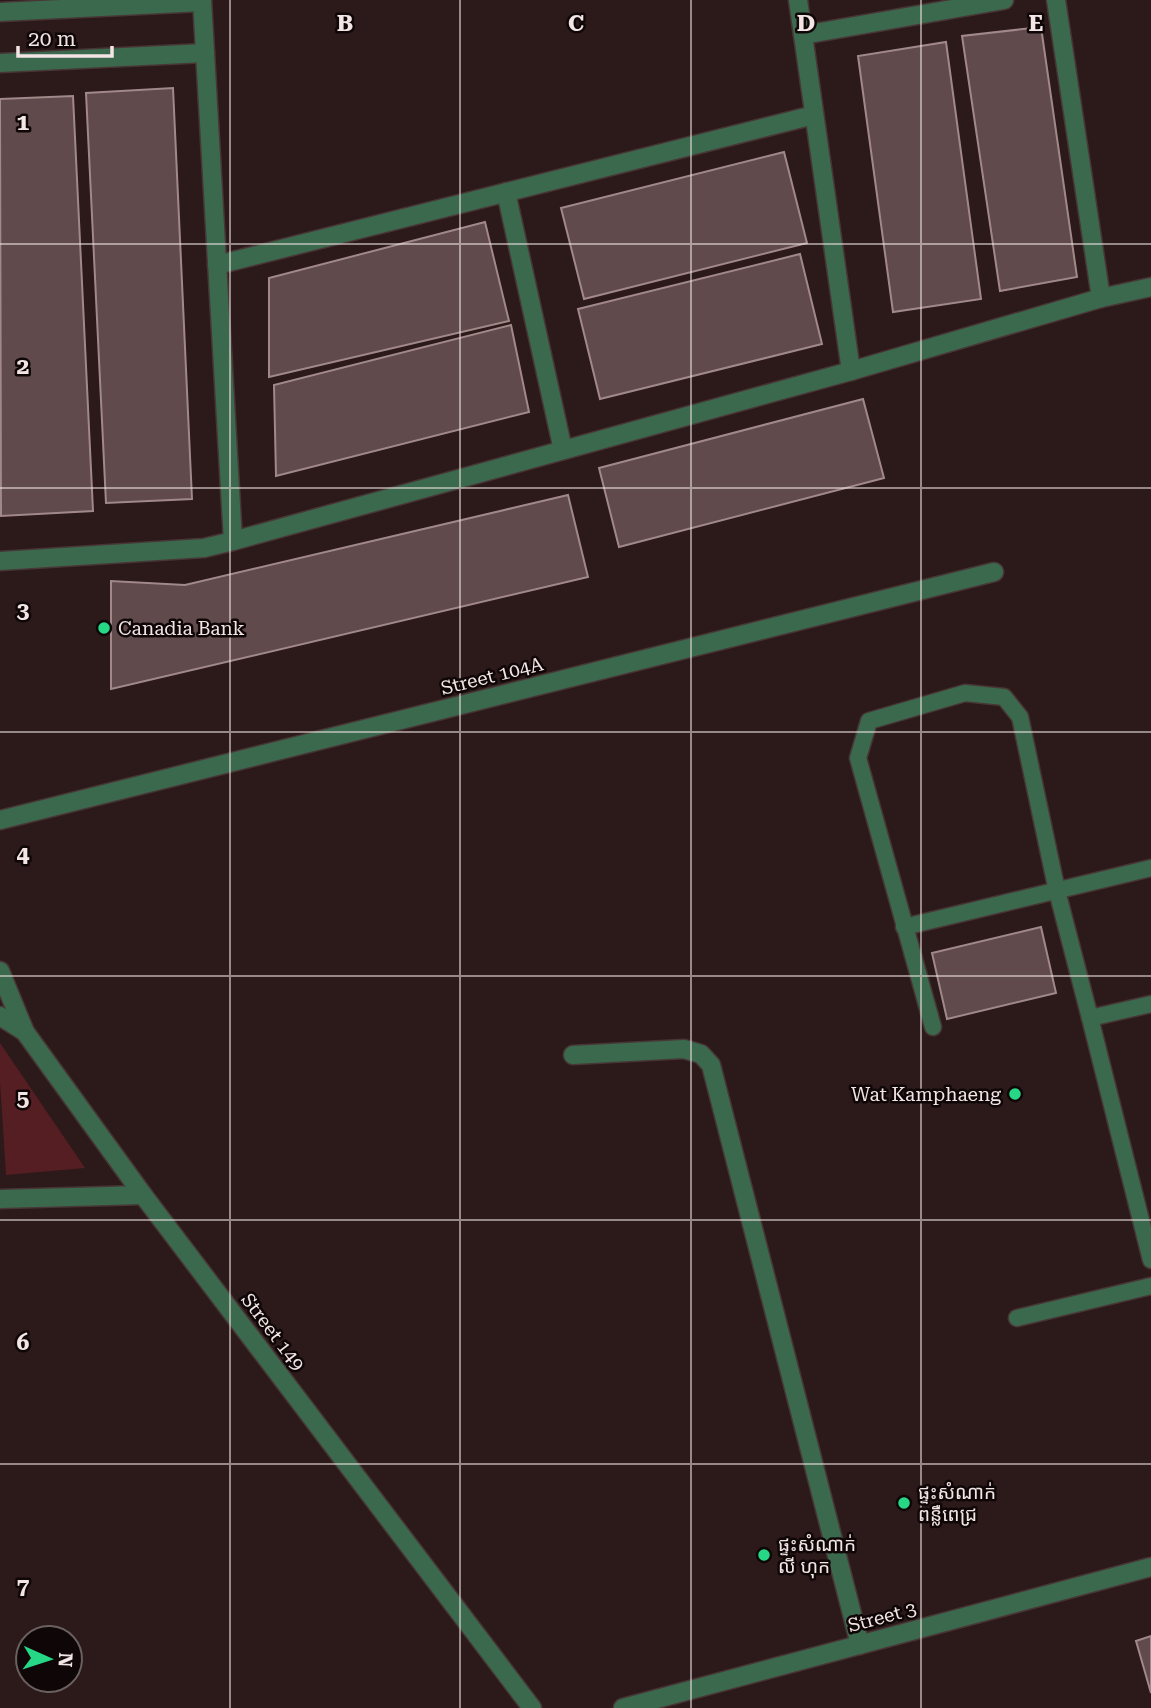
<svg xmlns="http://www.w3.org/2000/svg" width="1151" height="1708" font-family="'Roboto Serif','Noto Sans Khmer',serif">
<style>
.green{fill:#551e23}
.building{fill:#614a4b;stroke:#a28989;stroke-width:2}
.lines{fill:none;stroke-linecap:round;stroke-linejoin:round}
.service-casing{stroke:#483636;stroke-width:19}
.minor-casing{stroke:#483636;stroke-width:21}
.tertiary-casing{stroke:#483636;stroke-width:21}
.service{stroke:#3b694d;stroke-width:16}
.minor{stroke:#3b694d;stroke-width:18}
.tertiary{stroke:#3b694d;stroke-width:18}
.grid{fill:none;stroke:#f3e5e5;stroke-width:2;stroke-opacity:0.55}
.poi-dot{fill:#26d886;stroke:#0f0707;stroke-width:2.5}
.labels{text-anchor:middle;dominant-baseline:central;stroke-width:5;stroke-linejoin:round;paint-order:stroke}
.poi-label{font-size:19px;fill:#f3e5e5;stroke:#0f0707;text-anchor:start}
.street-label{font-size:19px;fill:#f3e5e5;stroke:#0f0707}
.grid-label{font-size:23px;text-anchor:middle;font-weight:bold;fill:#f3e5e5;stroke:#0f0707;stroke-width:5;stroke-linejoin:round;paint-order:stroke}
</style>
<rect width="100%" height="100%" fill="#2c191a"/>
<polygon class="green" points="0,1043 85,1168 6,1175 0,1081"/>
<g class="building">
<polygon points="1041,27 1077,277 1000,291 962,36"/>
<polygon points="946,42 981,299 893,312 858,56"/>
<polygon points="173,88 192,499 106,503 86,93"/>
<polygon points="73,96 93,511 1,516 0,99"/>
<polygon points="784,152 807,243 584,299 561,208"/>
<polygon points="485,222 509,321 269,377 269,278"/>
<polygon points="800,254 822,344 600,399 578,309"/>
<polygon points="511,325 529,412 276,476 274,385"/>
<polygon points="863,399 884,478 619,547 599,468"/>
<polygon points="568,495 588,577 111,689 111,581 185,585"/>
<polygon points="1041,927 1056,993 947,1019 932,953"/>
<polygon points="1151,1636 1151,1693 1136,1641"/>
</g>
<g class="lines">
<defs>
<g id="service">
<polyline points="904,927 1151,868"/>
<polyline points="1151,1004 1090,1018 1151,1260"/>
<polyline points="933,1027 858,758 869,721 965,693 1004,697 1020,717 1057,891 1090,1018"/>
<polyline points="1017,1318 1151,1286"/>
</g>
<g id="minor">
<polyline points="202,0 233,541"/>
<polyline points="798,0 851,371"/>
<polyline points="1056,0 1101,298"/>
<polyline points="0,12 202,2"/>
<polyline points="803,35 1004,0"/>
<polyline points="0,63 205,53"/>
<polyline points="506,192 563,450"/>
<polyline points="217,265 814,115"/>
<polyline points="0,561 204,548 233,541 851,371 1101,298 1151,287"/>
<polyline points="0,820 994,572"/>
<polyline points="0,1016 25,1032"/>
<polyline points="573,1055 684,1049 701,1054 711,1065 860,1645"/>
<polyline points="0,1199 143,1195"/>
</g>
<g id="tertiary">
<polyline points="0,971 25,1032 143,1195 532,1708"/>
<polyline points="623,1708 1151,1567"/>
</g>
</defs>
<use href="#service" class="service-casing"/>
<use href="#minor" class="minor-casing"/>
<use href="#tertiary" class="tertiary-casing"/>
<use href="#service" class="service"/>
<use href="#minor" class="minor"/>
<use href="#tertiary" class="tertiary"/>
</g>
<path class="grid" d="M230,0V1708M460,0V1708M691,0V1708M921,0V1708M0,244H1151M0,488H1151M0,732H1151M0,976H1151M0,1220H1151M0,1464H1151"/>
<g class="poi-dot">
<circle cx="104" cy="628" r="7"/>
<circle cx="1015" cy="1094" r="7"/>
<circle cx="904" cy="1503" r="7"/>
<circle cx="764" cy="1555" r="7"/>
</g>
<g class="labels">
<g class="poi-label">
<text x="118" y="628">Canadia Bank</text>
<text x="1001" y="1094" text-anchor="end">Wat Kamphaeng</text>
<text x="918" y="1492">ផ្ទះសំណាក់<tspan x="918" dy="22">ពន្លឺពេជ្រ</tspan></text>
<text x="778" y="1544">ផ្ទះសំណាក់<tspan x="778" dy="22">លី ហុក</tspan></text>
</g>
<g class="street-label">
<text transform="translate(492 676) rotate(-14)">Street 104A</text>
<text transform="translate(273 1332) rotate(53)">Street 149</text>
<text transform="translate(882 1617) rotate(-15)">Street 3</text>
</g>
</g>
<g class="grid-label">
<text x="345" y="31">B</text>
<text x="576" y="31">C</text>
<text x="806" y="31">D</text>
<text x="1036" y="31">E</text>
<text x="23" y="130">1</text>
<text x="23" y="374">2</text>
<text x="23" y="618">3</text>
<text x="23" y="862">4</text>
<text x="23" y="1106">5</text>
<text x="23" y="1350">6</text>
<text x="23" y="1594">7</text>
</g>
<g transform="translate(49 1659) rotate(93)"><circle r="33" fill="#0f0707" stroke="#6a6060" stroke-width="2"/>
<path d="M0-5L12 26L0 18L-12 26Z" fill="#26d886"/>
<text y="-10" font-size="19" font-weight="bold" text-anchor="middle" fill="#f3e5e5">N</text>
</g>
<path d="M18 46v10h94v-10" fill="none" stroke="#f3e5e5" stroke-width="3.5"/>
<text x="28" y="46" font-size="21" fill="#f3e5e5" stroke="#0f0707" stroke-width="5" paint-order="stroke">20 m</text>
</svg>
